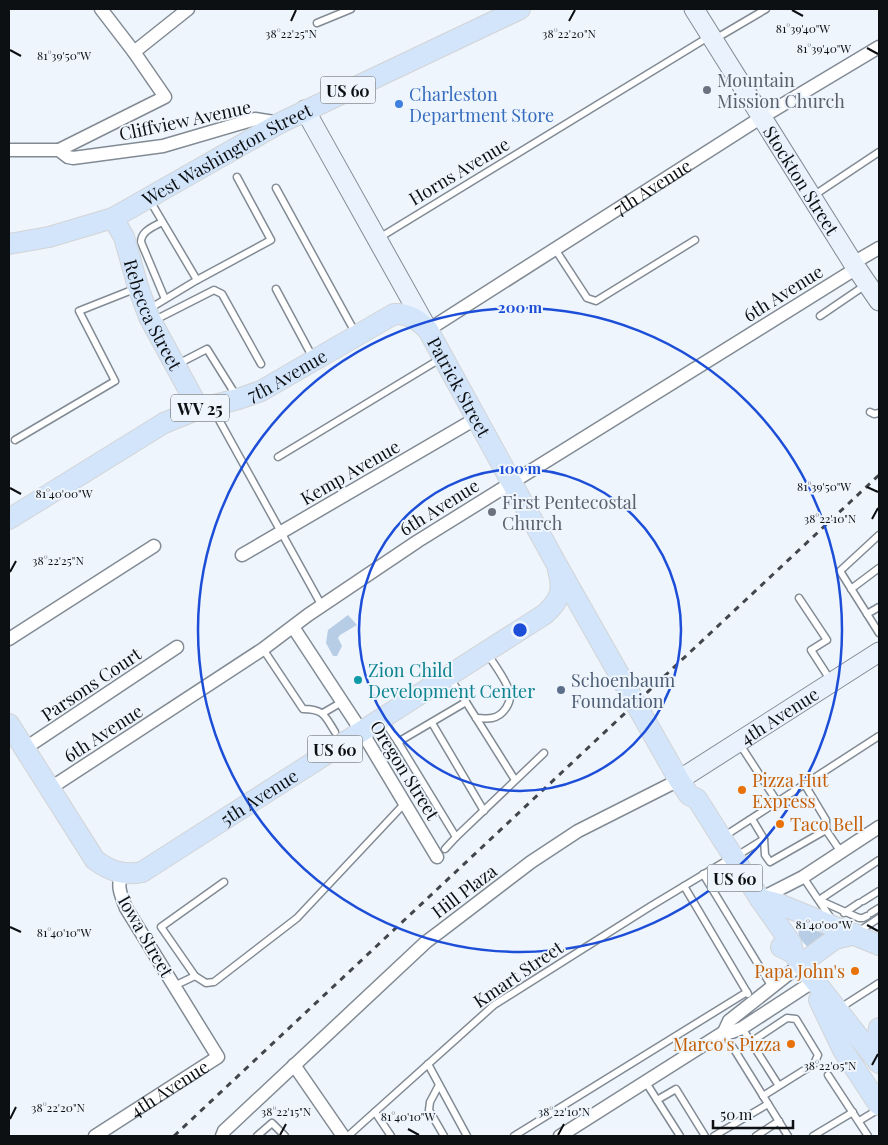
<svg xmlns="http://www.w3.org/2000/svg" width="888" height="1145" font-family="'Playfair Display',serif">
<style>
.green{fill:#b6cde5}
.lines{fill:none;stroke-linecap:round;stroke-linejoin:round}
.lane-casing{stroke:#828b94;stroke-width:9}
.street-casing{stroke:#828b94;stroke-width:15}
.secondary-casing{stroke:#828b94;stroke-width:21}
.primary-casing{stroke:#d3d4d5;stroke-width:22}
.lane{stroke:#fff;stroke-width:6}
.street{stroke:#fff;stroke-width:12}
.secondary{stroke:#e9f2fd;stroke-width:19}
.primary{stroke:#d3e5fb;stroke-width:20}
.rail{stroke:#42464b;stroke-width:3;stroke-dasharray:6 6;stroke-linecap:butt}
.ticks{fill:none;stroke:#0d1013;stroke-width:2}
.ring{fill:none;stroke:#1d4ed8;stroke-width:2.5}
.worship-dot{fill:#6b7280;stroke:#eef5fd;stroke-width:2}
.shop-dot{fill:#3f7fe0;stroke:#eef5fd;stroke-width:2}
.culture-dot{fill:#0f9aa8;stroke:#eef5fd;stroke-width:2}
.service-dot{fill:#5c6f8a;stroke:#eef5fd;stroke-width:2}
.food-dot{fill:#e8710a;stroke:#eef5fd;stroke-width:2}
.labels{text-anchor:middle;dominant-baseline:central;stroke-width:4;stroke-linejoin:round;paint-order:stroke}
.shield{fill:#eef5fd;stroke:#505559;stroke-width:1}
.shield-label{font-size:16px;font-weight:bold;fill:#0d1013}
.worship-label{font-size:18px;fill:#5b616d;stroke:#eef5fd;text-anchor:start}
.shop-label{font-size:18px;fill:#366cbe;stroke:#eef5fd;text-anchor:start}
.street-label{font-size:18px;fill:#0d1013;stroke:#eef5fd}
.culture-label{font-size:18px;fill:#0d838f;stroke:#eef5fd;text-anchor:start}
.service-label{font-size:18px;fill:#4e5e75;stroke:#eef5fd;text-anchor:start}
.food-label{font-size:18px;fill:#c56008;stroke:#eef5fd;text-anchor:start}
.ticks-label{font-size:12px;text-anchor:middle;fill:#0d1013;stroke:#eef5fd;stroke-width:4;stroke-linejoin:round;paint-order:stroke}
.centre{fill:#1d4ed8;stroke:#eef5fd;stroke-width:2.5}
.ring-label{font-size:15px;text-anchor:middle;font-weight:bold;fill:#1d4ed8;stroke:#eef5fd;stroke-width:4;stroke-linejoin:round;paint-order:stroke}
</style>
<rect width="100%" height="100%" fill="#eef5fd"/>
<g class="green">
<polygon points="348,615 357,625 340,635 338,638 342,646 337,656 333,656 326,643 328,630"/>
<path d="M803,924L825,933V936L810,947H808C800,940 794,932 803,924Z"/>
</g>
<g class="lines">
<defs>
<g id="lane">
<polyline points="317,23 351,9"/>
<polyline points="715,39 766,9"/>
<polyline points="276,188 356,334"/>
<polyline points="813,196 879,152"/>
<polyline points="149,199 197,280 271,240 237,177"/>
<path d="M162,222C153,227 141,231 141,242L165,299"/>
<polyline points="379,238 710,36"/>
<polyline points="555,249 587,298 596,301 695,240"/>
<polyline points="276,289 313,358"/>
<polyline points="149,309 197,280"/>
<polyline points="820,316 867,284"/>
<polyline points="153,321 214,290 222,294 261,364"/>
<polyline points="178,364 207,349 237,397"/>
<polyline points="213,409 322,606"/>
<polyline points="870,412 874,414 879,413"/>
<polyline points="15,440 115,381 79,311 137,288"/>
<polyline points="278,457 440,359"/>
<polyline points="879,535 840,571 879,633"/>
<polyline points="851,589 879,568"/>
<polyline points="799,598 827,640 811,650 831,681"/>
<polyline points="867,614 879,607"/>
<path d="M263,649L303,709C324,709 325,716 335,732"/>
<polyline points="466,702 515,780"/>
<polyline points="323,713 342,702"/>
<path d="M476,718C481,718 487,719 492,718C503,716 513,702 509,691C507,681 493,663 487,653"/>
<polyline points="384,721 398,742 466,702 449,677"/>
<polyline points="432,723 484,811"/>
<polyline points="398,742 456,837 544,753"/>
<polyline points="739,743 778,803"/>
<polyline points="752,819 764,839 765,855 770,862 826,830 826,820 805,785"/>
<polyline points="826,830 841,852"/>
<polyline points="723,837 879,736"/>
<polyline points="445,849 456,837"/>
<polyline points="735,857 764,839"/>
<polyline points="703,874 772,987"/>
<polyline points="803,877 832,920"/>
<polyline points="224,882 161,927 195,976 206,983 214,982 297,918 405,803"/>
<polyline points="684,886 748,994"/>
<polyline points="863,901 879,891"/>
<polyline points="844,913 859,903"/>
<polyline points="871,913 879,908"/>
<polyline points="867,916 863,918 859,918 819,900 879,860"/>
<polyline points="858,932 879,918"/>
<polyline points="174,986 195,976"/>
<polyline points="840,1008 879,983"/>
<polyline points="742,1028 751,1042"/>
<polyline points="724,1033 788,1136"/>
<polyline points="428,1064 467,1136"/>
<polyline points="828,1075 868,1136"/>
<polyline points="645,1081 680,1136"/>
<polyline points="439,1085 430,1102 429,1110 444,1136"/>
<polyline points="763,1096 814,1064 818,1055 796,1019 787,1018 751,1042 779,1086"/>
<polyline points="657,1100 676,1089 705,1136"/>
<polyline points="375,1112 391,1136"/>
<polyline points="859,1121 879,1109"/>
<polyline points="257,1136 272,1123 285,1136"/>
<polyline points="348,1136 494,1005 651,906 724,862"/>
<polyline points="514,1136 747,992"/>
<polyline points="714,1136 768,1104"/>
<polyline points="756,1136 779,1121"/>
<polyline points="813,1136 853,1112"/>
</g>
<g id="street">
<polyline points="134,52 188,9"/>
<polyline points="9,150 59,150 68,157 73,158 163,146 255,119 280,123"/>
<polyline points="59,150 165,97 134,52 101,9"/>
<polyline points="853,263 879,248"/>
<path id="s1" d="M428,330L762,117L879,47"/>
<polyline points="242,555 477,418"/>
<polyline points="293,627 362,732 437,857"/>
<polyline points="9,639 154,546"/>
<polyline points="24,749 177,647"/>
<polyline points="49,789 263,649 308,615 418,541 857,268"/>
<polyline points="760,899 803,877 879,827"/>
<polyline points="801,964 729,1021 724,1032 732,1032 742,1028 814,981"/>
<polyline points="294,1065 343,1136"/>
<path id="s2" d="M95,1136L218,1057L126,908C121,895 117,888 121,874"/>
<polyline points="222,1136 224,1131 239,1117 426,942 442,930 531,862 578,831 679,780"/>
<polyline points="560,1136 724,1032"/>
</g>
<g id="secondary">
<path id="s3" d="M694,9L853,263L879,301"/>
<polyline points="305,110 428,330"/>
<path id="s4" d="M679,780L879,652"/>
</g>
<g id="primary">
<path id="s5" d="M113,218L124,237L138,287L149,317L199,409"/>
<path id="s6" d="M9,244L49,237L113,218L280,123L520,9"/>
<path id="s7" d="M9,519L164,423L199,409L238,399L261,391L394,314C409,313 418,320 428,330L557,565L679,780L689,795L697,799L760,899L791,943L793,953"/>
<path id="s8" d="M9,724L95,860C110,871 124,876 142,872L545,614C560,600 564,591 558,570"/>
<polyline points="760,899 779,904 879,945"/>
<polyline points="781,947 793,953 879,1063"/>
<polyline points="801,964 835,939 855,934"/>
<polyline points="819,1000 843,1050 879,1105"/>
<polyline points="879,1028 877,1040 879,1051"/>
</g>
</defs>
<use href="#lane" class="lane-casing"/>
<use href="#street" class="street-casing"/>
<use href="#secondary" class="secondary-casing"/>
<use href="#primary" class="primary-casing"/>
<use href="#lane" class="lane"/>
<use href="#street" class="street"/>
<use href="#secondary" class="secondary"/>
<use href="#primary" class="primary"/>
<polyline class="rail" points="174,1136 879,475"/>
</g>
<path class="ticks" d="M792,10L803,16M291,21L296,10M569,21L575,10M867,48L878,54M10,50L21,56M867,487L878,492M10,488L21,494M872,519L878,508M10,572L16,561M867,925L878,931M10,927L21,932M872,1065L878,1054M10,1119L16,1107M408,1129L419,1135M280,1135L286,1124M558,1135L564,1124"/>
<g class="ring">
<circle cx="520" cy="630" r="161"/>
<circle cx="520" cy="630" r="322"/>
</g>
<g class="worship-dot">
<circle cx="707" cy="90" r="5"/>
<circle cx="492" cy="512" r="5"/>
</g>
<circle class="shop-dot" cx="399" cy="104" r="5"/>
<circle class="culture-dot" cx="358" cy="680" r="5"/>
<circle class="service-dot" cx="561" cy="690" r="5"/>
<g class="food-dot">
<circle cx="742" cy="790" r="5"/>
<circle cx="780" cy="824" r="5"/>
<circle cx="855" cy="971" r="5"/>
<circle cx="791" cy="1044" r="5"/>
</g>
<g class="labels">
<g class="shield">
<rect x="320.5" y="76.5" width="55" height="27" rx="4"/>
<rect x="171" y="394.5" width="58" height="27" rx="4"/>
<rect x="307.5" y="735.5" width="55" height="27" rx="4"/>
<rect x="707.5" y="864.5" width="55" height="27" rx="4"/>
</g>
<g class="shield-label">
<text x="348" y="90">US 60</text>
<text x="200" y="408">WV 25</text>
<text x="335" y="749">US 60</text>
<text x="735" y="878">US 60</text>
</g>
<g class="worship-label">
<text x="717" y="80">Mountain<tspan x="717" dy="21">Mission Church</tspan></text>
<text x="502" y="502">First Pentecostal<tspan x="502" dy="21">Church</tspan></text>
</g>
<g class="shop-label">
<text x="409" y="94">Charleston<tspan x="409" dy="21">Department Store</tspan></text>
</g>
<g class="street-label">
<text transform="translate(185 120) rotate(-12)">Cliffview Avenue</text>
<text stroke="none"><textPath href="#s6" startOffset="238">West Washington Street</textPath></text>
<text transform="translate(459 171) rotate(-31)">Horns Avenue</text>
<text stroke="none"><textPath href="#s3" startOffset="202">Stockton Street</textPath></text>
<text stroke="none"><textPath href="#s1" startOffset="266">7th Avenue</textPath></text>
<text transform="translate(783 293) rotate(-32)">6th Avenue</text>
<text stroke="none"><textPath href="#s5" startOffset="105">Rebecca Street</textPath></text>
<text stroke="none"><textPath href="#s7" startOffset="315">7th Avenue</textPath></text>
<text stroke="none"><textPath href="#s7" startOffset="542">Patrick Street</textPath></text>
<text transform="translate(350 472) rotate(-30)">Kemp Avenue</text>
<text transform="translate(439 507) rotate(-32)">6th Avenue</text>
<text transform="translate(91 684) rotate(-34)">Parsons Court</text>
<text stroke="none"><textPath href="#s4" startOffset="119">4th Avenue</textPath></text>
<text transform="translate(103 733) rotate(-33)">6th Avenue</text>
<text transform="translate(405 770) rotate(58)">Oregon Street</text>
<text stroke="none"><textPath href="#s8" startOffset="350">5th Avenue</textPath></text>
<text transform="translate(464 891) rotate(-37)">Hill Plaza</text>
<text transform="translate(146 936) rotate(60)">Iowa Street</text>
<text transform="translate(518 974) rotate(-34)">Kmart Street</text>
<text stroke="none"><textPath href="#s2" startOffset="88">4th Avenue</textPath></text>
</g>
<g class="culture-label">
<text x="368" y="670">Zion Child<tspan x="368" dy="21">Development Center</tspan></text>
</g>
<g class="service-label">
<text x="571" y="680">Schoenbaum<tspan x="571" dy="21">Foundation</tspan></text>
</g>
<g class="food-label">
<text x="752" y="780">Pizza Hut<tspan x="752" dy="21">Express</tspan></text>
<text x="790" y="824">Taco Bell</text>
<text x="845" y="971" text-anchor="end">Papa John's</text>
<text x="781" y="1044" text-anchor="end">Marco's Pizza</text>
</g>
</g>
<g class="ticks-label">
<text x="803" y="33">81°39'40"W</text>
<text x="291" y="38">38°22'25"N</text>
<text x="569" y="38">38°22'20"N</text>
<text x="824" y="53">81°39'40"W</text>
<text x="64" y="60">81°39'50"W</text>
<text x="824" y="491">81°39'50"W</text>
<text x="64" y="498">81°40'00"W</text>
<text x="830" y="523">38°22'10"N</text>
<text x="58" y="565">38°22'25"N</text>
<text x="824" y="929">81°40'00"W</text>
<text x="64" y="937">81°40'10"W</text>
<text x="830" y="1070">38°22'05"N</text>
<text x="58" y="1112">38°22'20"N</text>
<text x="286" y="1116">38°22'15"N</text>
<text x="564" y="1116">38°22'10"N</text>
<text x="408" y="1121">81°40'10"W</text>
</g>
<circle cx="520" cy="630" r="8" class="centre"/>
<g class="ring-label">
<text x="520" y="313">200 m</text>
<text x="520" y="474">100 m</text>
</g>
<rect width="888" height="1145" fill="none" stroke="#0d1013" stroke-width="20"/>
<path d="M713 1120v8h80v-8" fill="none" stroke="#0d1013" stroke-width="2.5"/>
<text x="720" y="1120" font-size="15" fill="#0d1013" stroke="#eef5fd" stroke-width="4" paint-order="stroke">50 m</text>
</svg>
